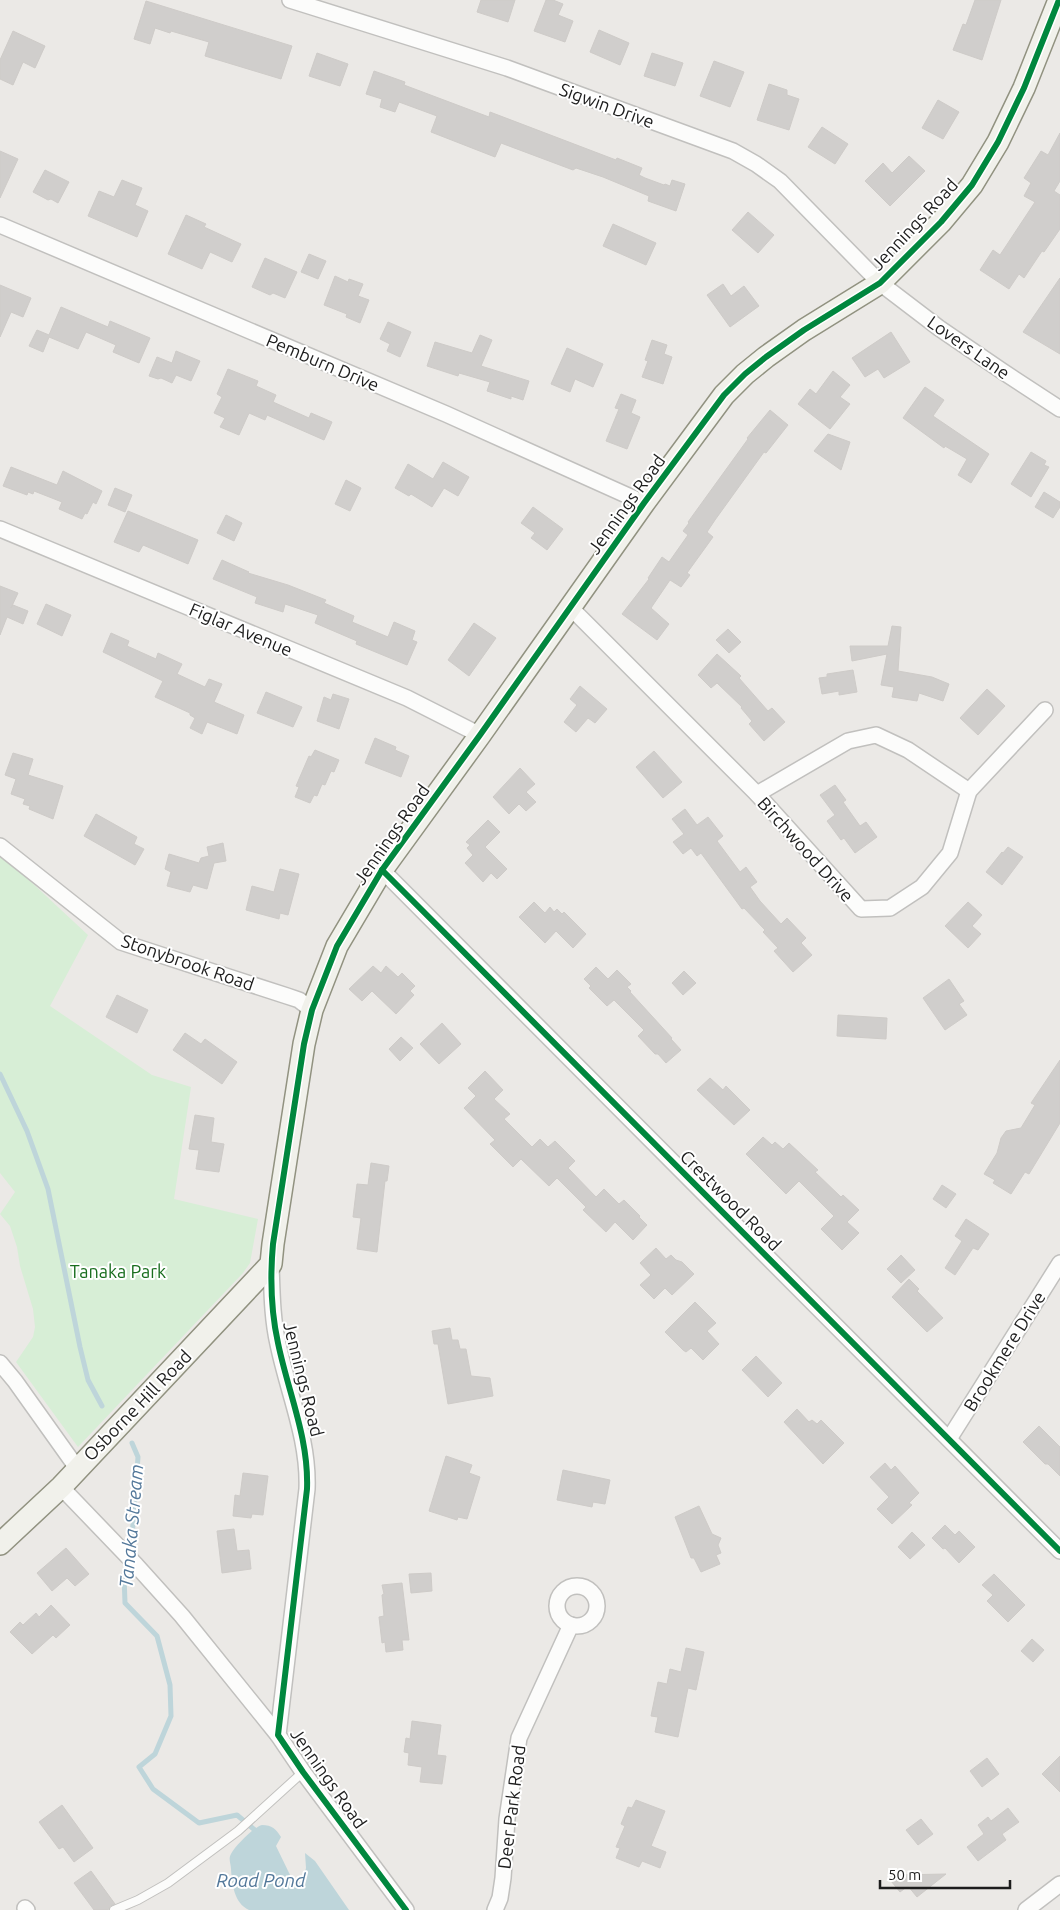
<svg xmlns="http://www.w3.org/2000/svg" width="1060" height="1910" font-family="Ubuntu,sans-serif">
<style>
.park{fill:#d7eed6}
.water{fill:#bed5da}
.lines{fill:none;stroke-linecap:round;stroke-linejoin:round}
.stream{stroke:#bed5da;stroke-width:5}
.building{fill:#d0cecc;stroke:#cecbc8}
.lane-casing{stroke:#c1c0be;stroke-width:10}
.street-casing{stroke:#c1c0be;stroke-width:18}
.secondary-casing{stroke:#919280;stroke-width:24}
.lane{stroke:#fcfcfb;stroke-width:8}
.street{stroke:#fcfcfb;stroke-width:15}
.secondary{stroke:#f1f1eb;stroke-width:21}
.cycleway-casing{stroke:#fff;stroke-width:9}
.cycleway{stroke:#00873e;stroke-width:6}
.labels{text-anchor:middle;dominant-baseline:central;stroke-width:4;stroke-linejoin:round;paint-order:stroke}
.street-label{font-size:18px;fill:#1d1d1d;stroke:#fff}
.park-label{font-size:18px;fill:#196e1e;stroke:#fff}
.water-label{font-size:19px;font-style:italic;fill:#53789a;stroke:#fff}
</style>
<rect width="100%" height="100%" fill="#ebe9e6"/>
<polygon class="park" points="0,853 88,935 50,1006 152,1075 191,1087 174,1199 258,1219 250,1263 243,1273 78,1447 16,1362 33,1337 35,1327 33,1309 20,1266 17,1247 10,1226 0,1214 15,1192 0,1173"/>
<path class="water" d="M262,1825C272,1825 276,1829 281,1837L276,1846L292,1879L297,1883L303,1880L306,1868L305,1853L315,1861L349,1910H249C234,1903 232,1884 231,1869C231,1864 228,1859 231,1854C235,1846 254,1827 262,1825Z"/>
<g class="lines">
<g class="stream">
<polyline points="0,1074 27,1131 48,1189 80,1347 88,1380 102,1406"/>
<polyline points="129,1553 132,1537 138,1457 132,1443"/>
<polyline points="127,1561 124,1575 125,1603 157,1636 170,1685 171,1716 155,1754 139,1767 153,1789 199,1823 237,1815 256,1831 256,1834"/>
</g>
</g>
<g class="building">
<polygon points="481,0 515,0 508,22 477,12"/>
<polygon points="546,0 553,0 563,4 558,15 573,21 565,42 534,31"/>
<polygon points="975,0 1001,0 982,60 953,50 963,24 966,25"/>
<polygon points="146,1 292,46 281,79 205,56 209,42 171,31 170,33 155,28 150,44 134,39"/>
<polygon points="599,30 629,43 620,65 590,52"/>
<polygon points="13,31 45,46 35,68 23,62 13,85 0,79 0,60"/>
<polygon points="317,53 348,64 340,86 309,76"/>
<polygon points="652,53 683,63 675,86 644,76"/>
<polygon points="714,61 744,72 730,107 700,96"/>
<polygon points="374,71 405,82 404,85 489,117 490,112 616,160 617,158 642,168 639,175 645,178 664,185 665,184 670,186 672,180 685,184 676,211 648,201 649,196 603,177 576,168 573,170 501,143 495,157 431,132 437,116 399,102 395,112 380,107 382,99 366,94"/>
<polygon points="769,84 787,90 787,95 799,99 789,130 757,120"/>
<polygon points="938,100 959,112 943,139 922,128"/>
<polygon points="822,127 848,144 835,164 808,147"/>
<polygon points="1060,133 1060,181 1054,191 1060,195 1060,229 1044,252 1042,251 1024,278 1019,274 1009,289 980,270 993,250 1000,255 1035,202 1024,196 1031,183 1024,178 1041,151 1048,155"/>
<polygon points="0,151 18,159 0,198"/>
<polygon points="909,156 925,171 890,206 865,181 883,163 892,173"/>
<polygon points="45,170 69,182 58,203 51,199 48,200 33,192"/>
<polygon points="122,180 142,188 135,205 148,211 137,237 88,216 99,191 114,197"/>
<polygon points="748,212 774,235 758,253 732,230"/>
<polygon points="186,215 206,224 204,227 241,244 232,262 210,252 202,269 168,254"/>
<polygon points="613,224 656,243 646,265 603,246"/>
<polygon points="309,254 326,261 318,279 301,272"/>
<polygon points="265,258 297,272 285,298 273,293 270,295 252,287"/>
<polygon points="335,276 348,282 349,279 363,284 358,296 369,300 360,323 346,317 347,314 324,305"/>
<polygon points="1060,278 1060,354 1023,332"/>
<polygon points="723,284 731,296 744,286 759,306 730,327 707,295"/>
<polygon points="0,285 31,298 23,317 11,312 0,337"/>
<polygon points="61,307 108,327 110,321 150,338 139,363 113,352 116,345 86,332 78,349 49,337 43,352 29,346 37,330 49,335"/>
<polygon points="388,322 411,332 400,357 387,351 390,344 380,339"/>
<polygon points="891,332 910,362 884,378 878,369 865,377 852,358"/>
<polygon points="480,335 492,340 481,366 529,381 523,400 511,396 511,399 487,391 490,382 459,373 458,376 427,366 435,342 472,353"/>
<polygon points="652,340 667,345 664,354 672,357 663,384 642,377 648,361 645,360"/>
<polygon points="567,348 603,364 593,387 575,379 570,392 551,384"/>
<polygon points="176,351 200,361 191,381 176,375 172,383 161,378 158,379 149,376 157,357 172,363"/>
<polygon points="228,369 258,381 256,386 276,395 273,402 309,418 311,413 332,422 324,440 267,415 265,420 249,413 239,435 220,427 225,418 214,413 222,397 217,394"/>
<polygon points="833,371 850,385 840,397 850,404 830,429 798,404 810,389 816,394"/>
<polygon points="925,387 944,400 933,416 989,454 971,483 958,475 967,459 945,446 944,448 903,418"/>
<polygon points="621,394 636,400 631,413 640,417 627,449 606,441 619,409 615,408"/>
<polygon points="770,410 788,425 766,453 764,452 715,520 707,532 713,537 687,573 690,575 681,587 670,580 651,608 669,624 657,640 622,614 649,579 648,578 662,557 669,562 688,535 683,531 689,523 688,522 748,439 747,438"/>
<polygon points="828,434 850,442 841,470 814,451"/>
<polygon points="1031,452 1046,461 1044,465 1049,467 1031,497 1011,484"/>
<polygon points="443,462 469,477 458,496 444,488 432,507 411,494 409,496 395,488 408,464 433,479"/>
<polygon points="11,467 57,485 63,471 102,491 96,504 93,502 87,514 85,513 82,519 59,509 62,502 34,491 33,494 28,492 27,495 3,486"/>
<polygon points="346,480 361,488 350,511 335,504"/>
<polygon points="115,488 132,495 125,512 108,505"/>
<polygon points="1044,492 1060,502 1060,507 1053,518 1035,507"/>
<polygon points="533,507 563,529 547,550 531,538 535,533 521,523"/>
<polygon points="128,511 198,540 188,564 143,545 139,552 114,542"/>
<polygon points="226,515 242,523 234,541 217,533"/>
<polygon points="222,560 249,572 248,573 288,585 326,600 324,603 354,616 352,622 388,637 394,622 415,631 412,640 417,642 407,665 356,644 357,641 315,623 318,615 285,604 283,612 255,603 257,597 213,579"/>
<polygon points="0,586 18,593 11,608 13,605 28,611 23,624 7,617 0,635"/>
<polygon points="46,604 71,615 62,636 37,624"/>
<polygon points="474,623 496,638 469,676 448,660"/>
<polygon points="892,626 901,627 898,671 932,677 949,684 943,701 919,693 917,701 892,697 894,687 881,685 887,654 852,661 850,646 888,646"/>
<polygon points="728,629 741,642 729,653 716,640"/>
<polygon points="111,633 129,641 127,646 156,659 158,653 182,664 177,674 205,687 209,679 222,684 214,702 244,715 237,734 207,722 202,734 190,728 195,718 190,715 190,713 155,697 163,681 103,652"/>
<polygon points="717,654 741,676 739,678 768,711 772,708 785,722 764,741 749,724 752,721 741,708 742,707 717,683 711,688 698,675"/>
<polygon points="853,670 857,692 839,695 839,691 822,694 819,678 827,677 827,674"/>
<polygon points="580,686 607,709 595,723 588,718 576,732 564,722 577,705 570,699"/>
<polygon points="987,689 1005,706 978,735 960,718"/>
<polygon points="266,692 302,707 293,727 257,713"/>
<polygon points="333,694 349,699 339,729 317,721 324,697 331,700"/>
<polygon points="375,738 396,747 395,750 409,756 401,777 365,763"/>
<polygon points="315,750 339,760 334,772 331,771 325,785 322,784 317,796 314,795 310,803 295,797 299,787 296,786 309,756 311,757"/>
<polygon points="654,751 682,782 663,798 636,767"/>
<polygon points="13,753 33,759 28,775 63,786 53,819 29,809 30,806 23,804 25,799 11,794 16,779 5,775"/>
<polygon points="520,768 535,784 526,792 536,802 526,811 519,804 509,814 493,797"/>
<polygon points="835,785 846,800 843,802 860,826 866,822 877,837 855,853 844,838 841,840 827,821 835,815 820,795"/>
<polygon points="685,809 697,825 708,817 723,836 717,841 740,872 746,867 757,882 750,887 760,901 781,924 787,918 806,938 801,943 812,955 793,972 774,951 778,948 763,932 765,930 744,908 742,909 701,853 697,856 691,848 683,854 673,842 684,834 672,819"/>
<polygon points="96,814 137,837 134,844 144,849 135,865 84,836"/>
<polygon points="488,820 500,832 485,847 507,869 497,879 491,873 483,882 465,863 473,855 467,848 470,845 466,842"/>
<polygon points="223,843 226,861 214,863 207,889 193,885 190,892 167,886 171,872 165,869 169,854 199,863 201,858 209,856 207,847"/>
<polygon points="1008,847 1023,857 1002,885 986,872 1002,852 1003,853"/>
<polygon points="280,869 299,874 288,915 280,913 279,919 246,910 252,886 274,892"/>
<polygon points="534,902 545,913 550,907 554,912 557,909 562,914 564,912 586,934 573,948 556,931 545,943 519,917"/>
<polygon points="968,902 982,915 972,926 981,934 968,948 945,926"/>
<polygon points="373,966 381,973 386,966 398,977 402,973 415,986 410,991 414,995 396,1014 372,991 362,1001 349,989"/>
<polygon points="596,967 608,979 617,970 631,984 627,987 631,991 630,992 672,1038 671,1039 681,1050 666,1063 658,1054 655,1054 638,1036 644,1030 614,1000 607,1006 589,988 591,986 584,979"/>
<polygon points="684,971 696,983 683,995 672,983"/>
<polygon points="949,979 964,1001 959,1004 967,1015 945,1030 923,998"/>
<polygon points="117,995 148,1010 137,1033 106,1017"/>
<polygon points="838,1015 887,1018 886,1039 837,1036"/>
<polygon points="442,1023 461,1044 439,1064 420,1044"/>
<polygon points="185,1033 201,1044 205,1039 237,1062 222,1084 173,1050"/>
<polygon points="401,1037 413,1048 400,1061 389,1049"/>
<polygon points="1060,1060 1060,1123 1029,1174 1025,1172 1011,1194 993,1183 995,1180 984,1174 997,1153 1001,1138 1006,1131 1021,1128 1035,1105 1031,1103"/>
<polygon points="485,1071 503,1090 494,1099 510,1114 504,1119 532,1147 540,1139 548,1147 555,1141 575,1161 568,1168 596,1197 604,1189 619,1204 624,1200 640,1216 639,1217 647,1225 633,1240 615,1222 606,1232 583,1210 586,1207 557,1178 549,1186 521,1159 513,1167 490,1144 495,1140 464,1108 476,1096 468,1088"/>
<polygon points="710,1078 723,1090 726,1086 750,1110 734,1125 697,1090"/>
<polygon points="195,1115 214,1118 211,1142 224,1144 219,1172 196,1169 199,1150 189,1149"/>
<polygon points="763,1137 772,1145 775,1142 783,1149 789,1143 818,1170 815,1172 841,1197 843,1195 859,1210 847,1222 859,1233 842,1250 821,1229 834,1216 799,1181 786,1194 746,1154"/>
<polygon points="371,1163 389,1166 387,1181 385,1181 377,1252 357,1249 361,1218 353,1217 357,1184 368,1185"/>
<polygon points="942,1185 956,1194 946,1208 933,1199"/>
<polygon points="966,1219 989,1234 978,1250 973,1248 955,1275 945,1268 962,1241 955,1236"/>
<polygon points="656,1248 666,1259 671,1255 676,1260 682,1262 694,1274 672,1295 665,1288 654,1299 640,1285 651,1275 640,1263"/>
<polygon points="901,1255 915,1270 901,1283 887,1269"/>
<polygon points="909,1279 919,1289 917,1291 943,1318 927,1332 892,1297"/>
<polygon points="695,1302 716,1323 707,1331 719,1344 703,1360 691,1348 686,1352 683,1350 665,1332"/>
<polygon points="450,1328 452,1340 458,1340 460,1349 466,1349 471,1376 490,1378 493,1396 448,1404 438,1344 434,1344 432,1331"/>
<polygon points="756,1356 782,1383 768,1397 742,1370"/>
<polygon points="797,1409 809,1422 812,1420 817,1424 821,1420 844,1443 823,1464 784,1422"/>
<polygon points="1039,1426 1060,1447 1060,1476 1048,1464 1045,1464 1023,1442"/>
<polygon points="446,1456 472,1465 469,1473 480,1477 467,1519 458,1517 457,1520 429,1511"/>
<polygon points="885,1463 891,1470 895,1466 919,1493 909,1503 912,1505 892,1524 877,1509 889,1497 870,1477"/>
<polygon points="563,1470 610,1480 605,1504 593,1502 592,1507 557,1500"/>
<polygon points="243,1473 268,1476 263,1515 252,1514 251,1518 233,1516 235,1495 240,1496"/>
<polygon points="699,1506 712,1534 721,1538 718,1545 721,1553 716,1555 720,1564 701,1572 694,1558 691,1558 675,1517"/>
<polygon points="945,1525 955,1535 959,1531 975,1547 959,1563 945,1548 943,1549 932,1538"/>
<polygon points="234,1529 237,1551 249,1550 251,1569 222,1573 217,1531"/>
<polygon points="912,1532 925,1545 910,1559 898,1547"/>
<polygon points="66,1548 89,1574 75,1586 67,1578 52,1591 37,1573"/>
<polygon points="431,1573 432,1591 411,1593 409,1574"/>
<polygon points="994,1574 1025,1605 1008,1622 987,1601 993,1595 982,1585"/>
<polygon points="402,1583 409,1640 402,1640 403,1650 386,1652 385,1642 382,1643 379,1617 384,1616 382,1595 384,1594 382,1585"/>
<polygon points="51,1605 70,1625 56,1638 53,1635 32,1654 10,1632 20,1622 23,1625 36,1613 39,1617"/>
<polygon points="1032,1639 1044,1650 1033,1662 1021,1651"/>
<polygon points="686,1648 704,1652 696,1690 688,1688 678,1737 655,1732 658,1717 651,1716 658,1682 667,1684 670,1669 681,1672"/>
<polygon points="412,1721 441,1725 437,1755 446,1756 442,1784 420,1782 422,1767 408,1765 409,1753 404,1752 406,1738 410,1739"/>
<polygon points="1060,1756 1060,1792 1042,1774"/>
<polygon points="987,1758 999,1774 982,1787 970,1771"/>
<polygon points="636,1800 665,1811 651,1846 666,1852 660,1868 642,1861 639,1867 616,1858 620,1848 616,1847 625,1826 621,1824 628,1807 632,1808"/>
<polygon points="62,1805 93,1848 74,1862 63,1847 59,1849 39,1822"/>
<polygon points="1008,1808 1019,1822 1002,1834 1006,1840 978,1861 967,1847 984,1834 978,1825 988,1817 991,1821"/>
<polygon points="921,1819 933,1834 918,1845 906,1830"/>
<polygon points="91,1871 115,1904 110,1906 108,1910 94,1910 74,1883"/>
<polygon points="946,1874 917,1897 908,1886 900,1892 891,1881 898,1875"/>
</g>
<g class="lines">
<defs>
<polyline id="lane" points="114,1910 138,1900 168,1883 238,1831 303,1772"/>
<g id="street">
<polyline points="290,0 507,68 733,151 756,164 780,181 880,283 939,328 1002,371 1060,409"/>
<polyline points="0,225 446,414 644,503"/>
<polyline points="0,529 407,698 480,735"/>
<polyline points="570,607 757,794 861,909 890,908 922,887 950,853 969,791 1045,710"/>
<polyline points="757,794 848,741 876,735 908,750 969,791"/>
<polyline points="0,846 121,942 287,996 299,1000 312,1010"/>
<polyline points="382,870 1060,1551"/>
<path d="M271,1264C272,1291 272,1318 278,1344C288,1393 309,1439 307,1489L278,1735L303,1772L406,1910"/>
<polyline points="0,1363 15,1381 77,1468"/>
<polyline points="949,1439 1060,1263"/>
<polyline points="61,1487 136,1565 182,1616 278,1735"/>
<circle cx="577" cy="1606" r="20"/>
<polyline points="25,1908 27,1910"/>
<polyline points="495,1910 500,1898 503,1878 507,1819 519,1738 571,1625"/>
<polyline points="1026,1910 1060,1884"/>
</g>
<polyline id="secondary" points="0,1544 61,1487 271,1264 273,1244 304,1044 312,1010 337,946 382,870 480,735 644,503 724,395 745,374 766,357 804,330 880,283 941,222 972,185 998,142 1024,88 1059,0"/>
</defs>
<use href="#lane" class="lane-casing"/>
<use href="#street" class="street-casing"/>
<use href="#secondary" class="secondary-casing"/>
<use href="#lane" class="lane"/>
<use href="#street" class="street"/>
<use href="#secondary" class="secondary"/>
<defs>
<g id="cycleway">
<polyline points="382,870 1060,1551"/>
<path d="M406,1910L303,1772L278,1735L307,1489C309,1438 288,1392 278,1343C271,1311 270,1277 273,1244L304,1044L312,1010L337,946L382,870L480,735L644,503L724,395L745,374L766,357L804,330L880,283L941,222L972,185L998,142L1024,88L1059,0"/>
</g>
</defs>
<use href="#cycleway" class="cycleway-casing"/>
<use href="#cycleway" class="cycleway"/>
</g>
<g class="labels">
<g class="street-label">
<text transform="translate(607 105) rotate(20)">Sigwin Drive</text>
<text transform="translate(914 224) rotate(-47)">Jennings Road</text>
<text transform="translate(969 347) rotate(35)">Lovers Lane</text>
<text transform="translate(323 362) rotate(23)">Pemburn Drive</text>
<text transform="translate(626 504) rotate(-54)">Jennings Road</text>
<text transform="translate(241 629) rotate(23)">Figlar Avenue</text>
<text transform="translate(391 834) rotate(-55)">Jennings Road</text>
<text transform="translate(806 849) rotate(48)">Birchwood Drive</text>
<text transform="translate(188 962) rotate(19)">Stonybrook Road</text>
<text transform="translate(731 1200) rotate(45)">Crestwood Road</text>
<text transform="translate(1004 1351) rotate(-58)">Brookmere Drive</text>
<text transform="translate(304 1379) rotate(76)">Jennings Road</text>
<text transform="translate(137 1405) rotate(-46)">Osborne Hill Road</text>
<text transform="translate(329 1778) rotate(55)">Jennings Road</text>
<text transform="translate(511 1807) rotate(-83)">Deer Park Road</text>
</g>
<g class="park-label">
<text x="118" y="1271">Tanaka Park</text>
</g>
<g class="water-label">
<text transform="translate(131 1526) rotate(-85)">Tanaka Stream</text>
<text x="261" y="1880">Road Pond</text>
</g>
</g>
<path d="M880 1880v8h130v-8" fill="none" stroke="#1d1d1d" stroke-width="2.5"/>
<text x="888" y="1880" font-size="15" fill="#1d1d1d" stroke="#ffffff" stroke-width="4" paint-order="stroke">50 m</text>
</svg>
